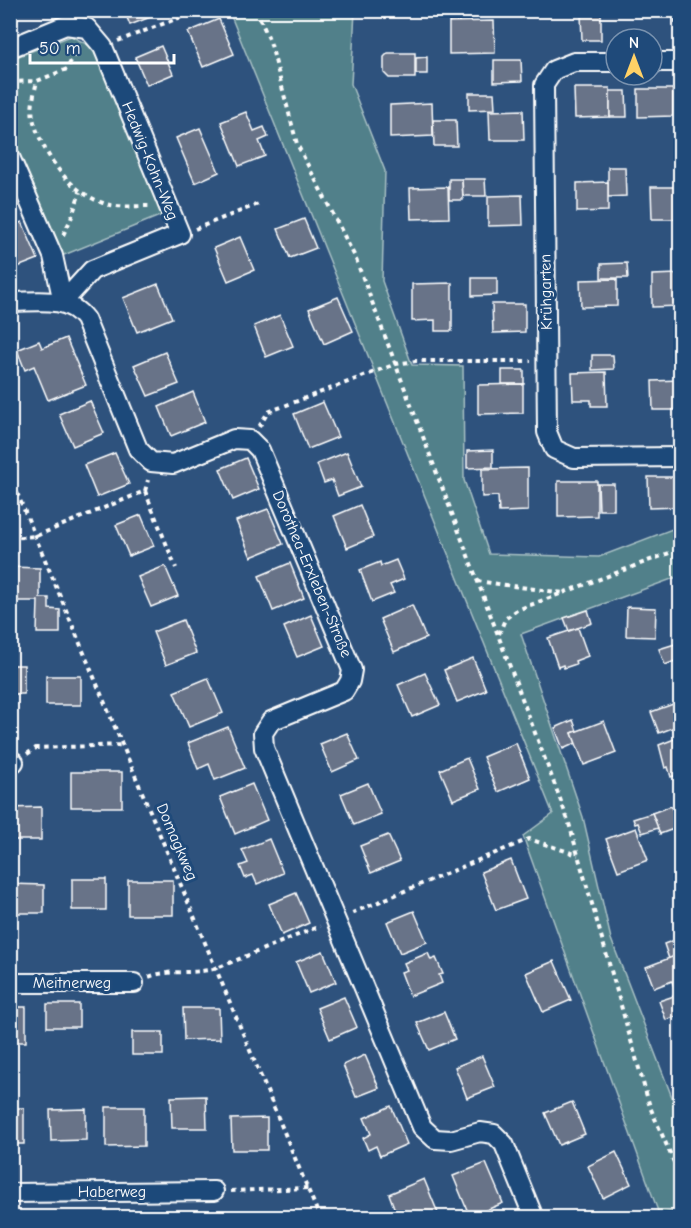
<svg xmlns="http://www.w3.org/2000/svg" width="691" height="1228" font-family="'Comic Neue',sans-serif">
<style>
.green{fill:#51808a;stroke:#a8c0c4;stroke-width:1.5}
.building{fill:#687388;stroke:#fff;stroke-width:1.5}
.lines{fill:none;stroke-linecap:round;stroke-linejoin:round}
.minor-casing{stroke:#fff;stroke-width:22}
.path{stroke:#fff;stroke-width:4;stroke-dasharray:4.5 4.5;stroke-linecap:butt}
.minor{stroke:#1f4a7a;stroke-width:18}
.labels{text-anchor:middle;dominant-baseline:central;stroke-width:6;stroke-linejoin:round;paint-order:stroke}
.street-label{font-size:16px;fill:#fff;stroke:#1f4a7a}
</style>
<rect width="100%" height="100%" fill="#2e527d"/>
<filter id="ink" filterUnits="userSpaceOnUse"><feTurbulence type="fractalNoise" baseFrequency=".0167" numOctaves="2"/><feDisplacementMap in="SourceGraphic" scale="12" xChannelSelector="R" yChannelSelector="G"/><feConvolveMatrix kernelMatrix="1 2 1 2 8 2 1 2 1" color-interpolation-filters="sRGB"/></filter>
<g filter="url(#ink)">
<g class="green">
<polygon points="229,11 355,11 351,84 385,171 382,281 412,365 463,366 464,480 489,554 599,557 680,526 680,576 521,634 583,817 611,939 680,1118 680,1210 659,1214 523,836 553,814"/>
<polygon points="71,36 94,48 162,215 59,257 11,133 11,59"/>
</g>
<g class="building">
<polygon points="124,10 162,10 163,12 130,25"/>
<polygon points="581,14 601,14 601,40 582,40"/>
<polygon points="219,19 234,54 203,67 188,32"/>
<polygon points="494,21 495,53 449,54 449,22"/>
<polygon points="161,46 173,74 147,85 135,57"/>
<polygon points="388,53 415,53 415,78 389,78 384,73 384,57"/>
<polygon points="427,57 427,74 416,74 416,58"/>
<polygon points="494,60 521,60 522,81 494,82"/>
<polygon points="574,88 610,88 610,117 575,118"/>
<polygon points="638,89 673,89 673,116 638,117"/>
<polygon points="610,91 626,91 627,117 610,117"/>
<polygon points="469,93 494,93 495,109 469,110"/>
<polygon points="432,103 433,136 390,138 390,105"/>
<polygon points="523,110 524,140 490,140 489,111"/>
<polygon points="246,112 254,131 264,127 268,137 259,141 265,156 239,166 221,122"/>
<polygon points="433,120 456,120 457,146 434,146"/>
<polygon points="200,128 219,172 195,183 176,138"/>
<polygon points="608,167 625,167 626,196 608,197"/>
<polygon points="449,179 462,179 463,200 449,200"/>
<polygon points="462,179 485,179 486,196 463,196"/>
<polygon points="608,182 608,211 577,212 577,183"/>
<polygon points="448,187 449,218 411,219 410,188"/>
<polygon points="651,187 680,187 680,219 652,219"/>
<polygon points="522,195 523,225 488,226 488,196"/>
<polygon points="304,219 316,248 290,258 278,229"/>
<polygon points="22,222 38,259 10,270 10,227"/>
<polygon points="240,237 254,270 228,281 214,248"/>
<polygon points="627,263 628,278 601,278 601,264"/>
<polygon points="678,274 679,306 652,307 652,275"/>
<polygon points="472,278 497,278 497,295 472,296"/>
<polygon points="617,279 617,306 581,307 580,280"/>
<polygon points="452,283 452,331 435,331 435,320 412,321 412,284"/>
<polygon points="158,284 172,318 137,332 123,298"/>
<polygon points="338,297 353,331 324,344 309,309"/>
<polygon points="492,304 525,304 525,332 493,333"/>
<polygon points="280,315 293,346 266,357 254,326"/>
<polygon points="66,338 86,385 48,400 34,366 25,370 17,350 39,341 42,348"/>
<polygon points="165,352 179,384 148,396 134,365"/>
<polygon points="592,355 613,355 614,369 592,370"/>
<rect x="502" y="370" width="22" height="14"/>
<polygon points="606,372 607,406 591,406 591,400 573,400 572,373"/>
<polygon points="680,380 680,410 653,410 652,381"/>
<polygon points="523,384 523,413 478,414 478,385"/>
<polygon points="193,392 205,422 171,436 159,407"/>
<polygon points="90,401 104,433 73,446 59,414"/>
<polygon points="323,402 338,437 308,449 294,414"/>
<polygon points="493,450 493,467 467,468 467,451"/>
<polygon points="347,452 361,487 338,496 332,480 324,483 317,464"/>
<polygon points="115,453 129,484 97,497 84,465"/>
<polygon points="246,458 259,489 233,500 220,469"/>
<polygon points="528,468 528,511 499,512 498,496 482,497 482,469"/>
<polygon points="648,477 680,477 680,507 649,508"/>
<polygon points="558,481 597,481 597,516 558,517"/>
<polygon points="598,484 614,484 614,510 599,510"/>
<polygon points="360,505 373,537 347,548 334,516"/>
<polygon points="268,509 283,544 251,557 236,521"/>
<polygon points="141,515 154,546 129,556 116,525"/>
<polygon points="396,560 404,579 390,585 394,593 372,602 360,570 380,562 381,566"/>
<polygon points="290,563 304,598 273,611 259,576"/>
<polygon points="165,566 178,596 151,607 138,577"/>
<polygon points="10,567 40,568 40,598 49,598 49,609 60,610 60,633 37,633 38,601 10,601"/>
<polygon points="412,605 426,638 394,652 380,619"/>
<polygon points="627,607 656,608 655,637 626,636"/>
<polygon points="588,610 592,623 569,631 564,618"/>
<polygon points="311,615 324,646 297,657 284,627"/>
<polygon points="183,620 196,653 166,665 153,632"/>
<polygon points="578,628 588,656 575,661 576,664 564,668 563,665 558,667 548,638"/>
<polygon points="675,644 680,659 665,665 659,649"/>
<polygon points="473,658 486,690 457,702 444,670"/>
<rect x="10" y="665" width="14" height="29"/>
<polygon points="425,673 440,705 412,717 398,685"/>
<rect x="46" y="676" width="35" height="29"/>
<polygon points="208,678 223,713 189,727 174,692"/>
<polygon points="676,703 680,716 680,725 659,733 651,712"/>
<polygon points="573,720 577,731 572,733 576,743 563,749 555,728"/>
<polygon points="604,721 616,753 584,765 572,733"/>
<polygon points="680,726 680,774 671,777 668,767 665,768 659,745 677,738 673,728"/>
<polygon points="228,727 245,768 215,780 209,764 198,769 188,743"/>
<polygon points="347,733 359,760 332,772 320,744"/>
<polygon points="516,743 530,778 498,792 483,757"/>
<polygon points="467,758 480,789 453,800 440,770"/>
<rect x="71" y="772" width="51" height="35"/>
<polygon points="368,783 381,814 354,825 341,794"/>
<polygon points="252,784 267,820 235,834 220,797"/>
<polygon points="671,806 679,827 660,834 652,813"/>
<polygon points="41,807 41,840 10,840 10,808"/>
<polygon points="652,813 658,828 642,833 638,823 635,824 633,819"/>
<polygon points="636,828 648,860 618,871 606,839"/>
<polygon points="388,835 400,861 371,873 360,846"/>
<polygon points="269,839 283,873 257,884 253,875 245,878 240,866 248,863 242,850"/>
<polygon points="511,860 526,899 496,910 481,872"/>
<rect x="72" y="879" width="34" height="31"/>
<rect x="128" y="880" width="45" height="35"/>
<polygon points="10,884 44,885 44,913 10,913"/>
<polygon points="296,893 309,923 282,935 269,904"/>
<polygon points="414,911 427,942 400,953 387,922"/>
<polygon points="680,938 680,954 669,959 664,944"/>
<polygon points="323,951 336,982 309,993 296,962"/>
<polygon points="428,953 431,960 436,958 443,974 439,975 442,983 410,996 401,972 407,970 404,963"/>
<polygon points="680,954 680,1015 666,1020 659,1001 677,995 672,981 654,988 646,967"/>
<polygon points="554,961 571,1000 543,1012 526,973"/>
<polygon points="344,997 357,1027 330,1039 317,1008"/>
<rect x="47" y="1004" width="32" height="23"/>
<rect x="10" y="1007" width="16" height="35"/>
<polygon points="183,1008 219,1008 220,1039 184,1040"/>
<polygon points="444,1012 455,1039 429,1050 417,1023"/>
<rect x="132" y="1032" width="31" height="23"/>
<polygon points="365,1055 379,1088 356,1097 343,1065"/>
<polygon points="482,1056 495,1087 467,1098 455,1067"/>
<polygon points="206,1096 207,1128 172,1128 171,1097"/>
<polygon points="572,1102 585,1134 559,1145 545,1113"/>
<polygon points="391,1106 407,1144 380,1156 376,1146 368,1150 363,1138 371,1134 364,1118"/>
<polygon points="106,1107 144,1107 144,1146 106,1147"/>
<rect x="10" y="1108" width="14" height="36"/>
<polygon points="86,1109 86,1140 51,1141 50,1110"/>
<polygon points="267,1118 267,1150 232,1150 231,1119"/>
<polygon points="616,1152 631,1184 603,1198 588,1166"/>
<polygon points="486,1163 503,1203 470,1217 453,1176"/>
<polygon points="424,1179 440,1218 398,1218 389,1194"/>
</g>
<g class="lines">
<defs>
<g id="minor">
<polyline points="10,48 66,25 87,28 103,47 180,234 92,270 63,302"/>
<polyline points="616,62 574,62 554,70 544,85 547,432 554,449 574,458 680,457"/>
<polyline points="652,62 680,62"/>
<polyline points="10,157 53,256 63,302"/>
<path d="M10,302C38,302 67,295 85,319L138,449L151,462L173,464L234,439L250,440L260,450L352,670L350,681L344,691L271,721L263,733L264,748L422,1127L435,1139L451,1140L480,1132L494,1134L504,1144L534,1218"/>
<polyline points="10,762 14,762"/>
<polyline points="10,983 134,983"/>
<polyline points="10,1193 214,1191"/>
</g>
</defs>
<use href="#minor" class="minor-casing"/>
<g class="path">
<polyline points="256,10 270,41 297,144 355,257 568,820 650,1107 680,1176"/>
<polyline points="676,10 676,46"/>
<polyline points="118,41 189,14"/>
<path d="M79,45L67,69L37,81C34,94 30,109 34,122C44,156 69,191 103,203C116,208 135,206 149,206"/>
<polyline points="10,82 37,81"/>
<polyline points="195,229 261,203"/>
<polyline points="63,235 71,219 80,192"/>
<polyline points="259,427 268,412 396,364 416,361 531,361"/>
<polyline points="10,476 320,1218"/>
<polyline points="145,491 176,568"/>
<polyline points="10,538 36,536 145,491 148,480"/>
<polyline points="477,581 563,593"/>
<polyline points="499,634 505,619 517,610 680,549"/>
<polyline points="27,754 36,748 124,745"/>
<polyline points="352,913 529,839 578,855"/>
<path d="M149,977C167,969 195,975 217,968L320,926"/>
<polyline points="231,1191 308,1188"/>
</g>
<use href="#minor" class="minor"/>
</g>
</g>
<g class="labels">
<g class="street-label">
<text transform="translate(150 161) rotate(68)">Hedwig-Kohn-Weg</text>
<text transform="translate(546 292) rotate(-91)">Krühgarten</text>
<text transform="translate(312 574) rotate(67)">Dorothea-Erxleben-Straße</text>
<text transform="translate(177 842) rotate(67)">Domagkweg</text>
<text x="72" y="983">Meitnerweg</text>
<text x="112" y="1192">Haberweg</text>
</g>
</g>
<rect width="691" height="1228" fill="none" stroke="#1f4a7a" stroke-width="36"/>
<rect x="18" y="18" width="655" height="1192" fill="none" stroke="#fff" stroke-width="2" filter="url(#ink)"/>
<g transform="translate(634 57)"><circle r="28" fill="#1f4a7a" stroke="#7992af" stroke-width="1.5"/>
<path d="M0-4.5L10 22L0 15L-10 22Z" fill="#ffd166"/>
<text y="-9" font-size="16" font-weight="bold" text-anchor="middle" fill="#ffffff">N</text>
</g>
<path d="M30 54v9h144v-9" fill="none" stroke="#ffffff" stroke-width="3"/>
<text x="39" y="54" font-size="18" fill="#ffffff" stroke="#1f4a7a" stroke-width="4.5" paint-order="stroke">50 m</text>
</svg>
